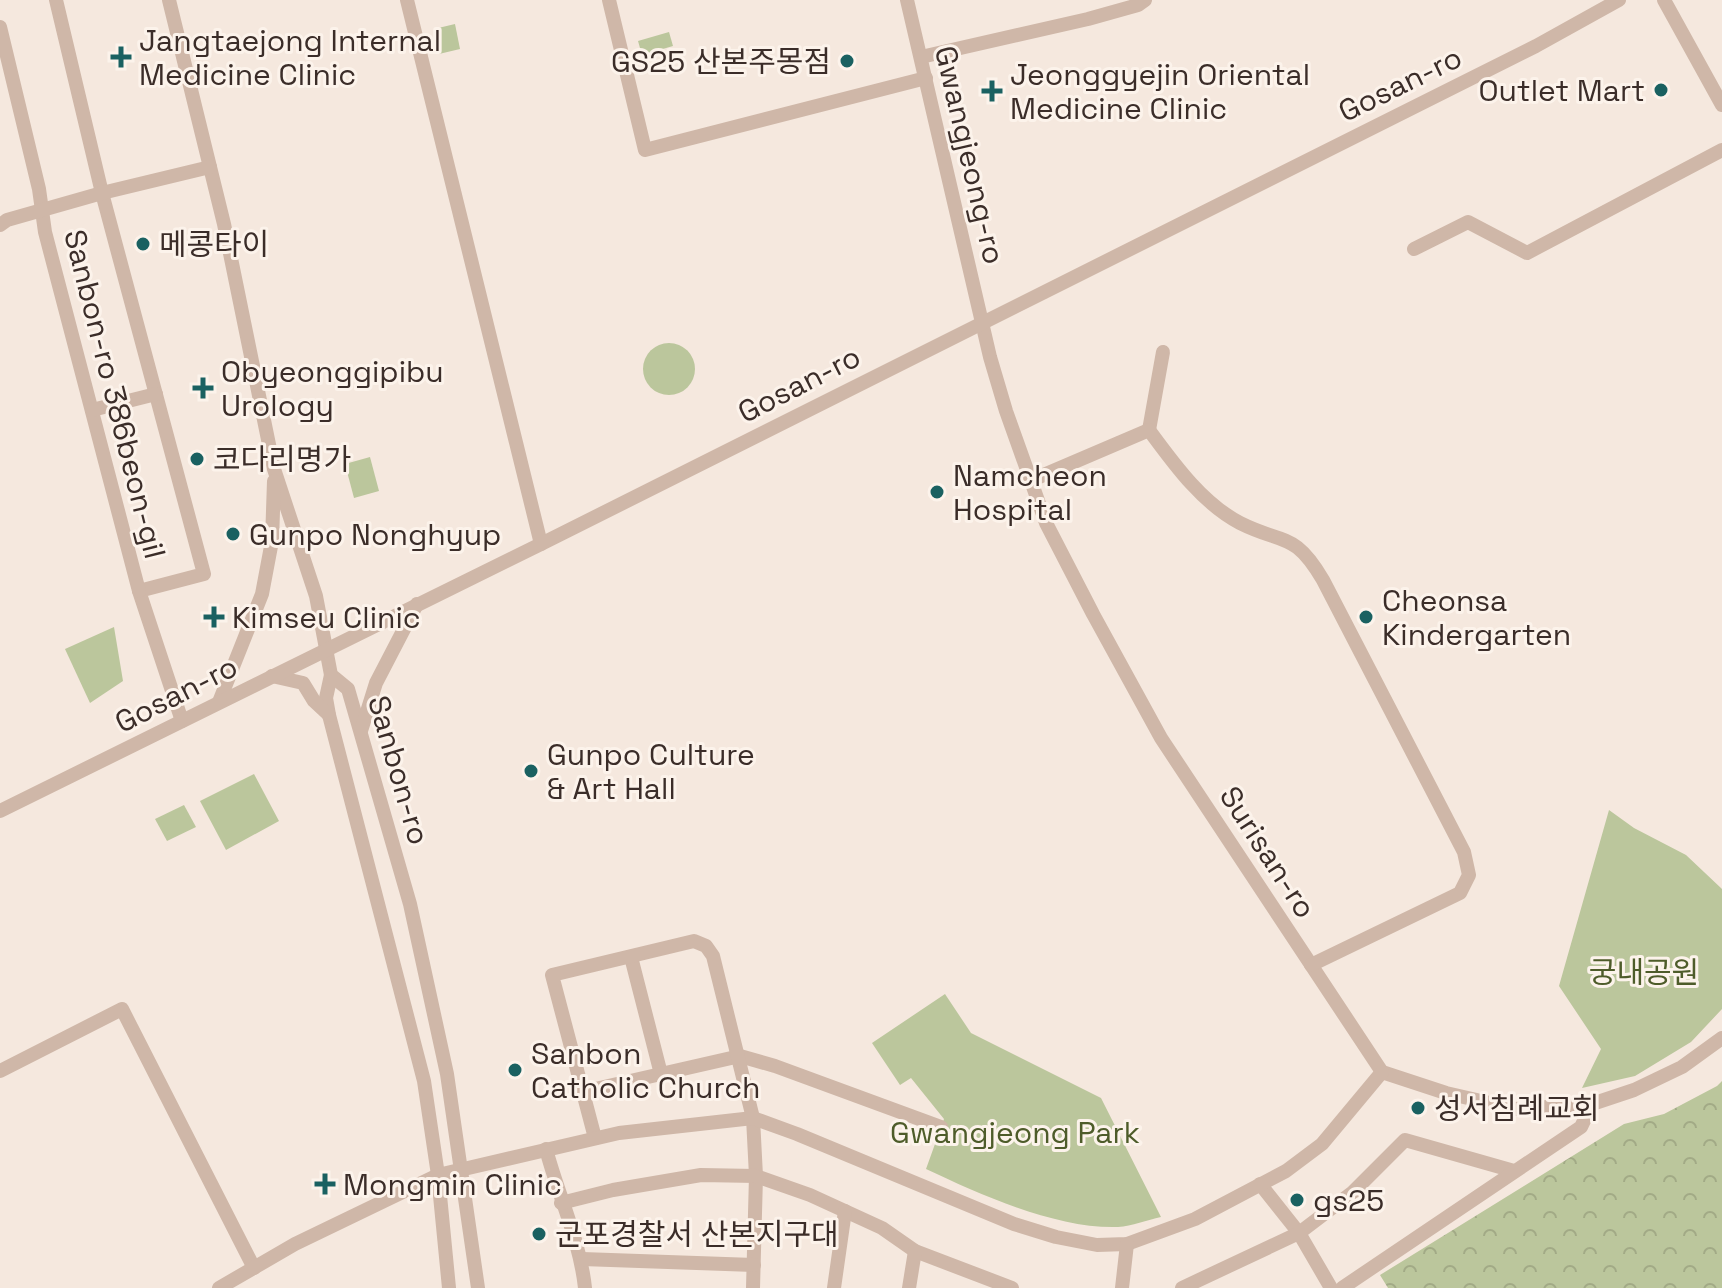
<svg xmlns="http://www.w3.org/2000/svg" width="1722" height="1288" font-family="'Space Grotesk','Noto Sans KR',sans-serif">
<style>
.forest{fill:url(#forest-crowns)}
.green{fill:#bbc69c}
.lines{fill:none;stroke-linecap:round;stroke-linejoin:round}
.minor{stroke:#cfb7a8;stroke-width:14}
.poi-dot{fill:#1a6161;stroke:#fcf3eb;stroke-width:3}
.labels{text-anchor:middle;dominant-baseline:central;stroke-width:6;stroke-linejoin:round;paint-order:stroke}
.poi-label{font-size:30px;fill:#3b2d29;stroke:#fcf3eb;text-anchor:start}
.street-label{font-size:30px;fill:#3b2d29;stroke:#fcf3eb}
.park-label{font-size:30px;fill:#4e5c2a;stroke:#fcf3eb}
</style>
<defs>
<pattern id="forest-crowns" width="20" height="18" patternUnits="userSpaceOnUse" patternTransform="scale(2)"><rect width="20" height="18" fill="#bbc69c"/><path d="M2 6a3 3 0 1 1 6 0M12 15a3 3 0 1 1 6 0" fill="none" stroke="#a2aa86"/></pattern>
</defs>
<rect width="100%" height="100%" fill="#f5e8de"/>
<polygon class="forest" points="1722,1081 1722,1288 1388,1288 1380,1275 1624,1124 1664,1114 1717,1086"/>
<g class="green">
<polygon points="455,24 460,49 439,54 434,29"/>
<polygon points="669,32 673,46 642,55 638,41"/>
<circle cx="669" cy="369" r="26"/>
<polygon points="370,457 379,491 354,498 345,464"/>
<polygon points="114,627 123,681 90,703 65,649"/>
<polygon points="254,774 279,821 226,850 200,801"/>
<polygon points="184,805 196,827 167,841 155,819"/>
<polygon points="1609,810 1634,828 1686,855 1722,889 1722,1009 1691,1042 1635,1076 1582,1088 1601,1049 1559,986"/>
<path d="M945,994L971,1033L1101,1098L1161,1217C1147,1220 1132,1226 1118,1227C1057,1229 981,1195 926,1169L944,1119L911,1078L900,1085L872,1043Z"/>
</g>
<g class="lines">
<g class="minor">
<polyline points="56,0 102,193 204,574 139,591 182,721"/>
<polyline points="169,0 224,224 274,469 316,596 331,675 348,689 410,904 447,1074 478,1288"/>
<polyline points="407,0 541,544"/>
<polyline points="609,0 645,150 926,78"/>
<polyline points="907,0 990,357 1006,411 1046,523 1093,614 1161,738 1382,1072 1446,1093 1516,1109 1592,1104 1634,1090 1682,1067 1722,1038"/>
<polyline points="1664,0 1722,105"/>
<polyline points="0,27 39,189 45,232 139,591"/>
<polyline points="921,57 1088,19 1138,5 1145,0"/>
<polyline points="0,225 7,220 102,193 210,167"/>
<polyline points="1414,249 1468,222 1527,253 1722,150"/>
<polyline points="92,410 156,394"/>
<polyline points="1149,430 1163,352"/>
<path d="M1032,480L1149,430C1174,464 1202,503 1240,523C1284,545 1294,531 1323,580L1464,852L1469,875L1460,893L1311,965"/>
<polyline points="331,675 326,698 329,715 424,1081 438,1175 449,1288"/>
<polyline points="272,676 303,683 314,701 329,715"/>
<polyline points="219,702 262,594 272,541 274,481"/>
<polyline points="361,731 376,683 417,604"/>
<polyline points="0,811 541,544 1536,46 1619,0"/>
<polyline points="631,957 661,1074"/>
<polyline points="0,1071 122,1009 254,1268"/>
<polyline points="582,1092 740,1056 775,1066 941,1127"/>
<polyline points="595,1138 552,975 694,941 706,946 713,956 753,1118 756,1176 753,1288"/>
<path d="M546,1149C558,1195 580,1240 585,1288"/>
<polyline points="1260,1184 1299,1233 1331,1288"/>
<polyline points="561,1203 613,1190 701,1175 756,1176 810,1195 882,1228 915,1251 1012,1288"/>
<polyline points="582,1259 754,1265"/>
<polyline points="219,1288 295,1244 438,1175 619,1133 753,1118 797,1134 1014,1224 1056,1237 1097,1245 1127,1244 1195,1219 1286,1171 1322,1144 1382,1072"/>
<polyline points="834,1288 845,1211"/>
<polyline points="909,1288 915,1251"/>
<polyline points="1122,1288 1127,1244"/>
<polyline points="1182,1288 1299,1233 1353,1192 1405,1140 1514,1171"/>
<polyline points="1342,1288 1581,1127 1592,1104"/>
</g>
</g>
<g class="poi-dot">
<path d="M117 45h8v8h8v8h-8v8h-8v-8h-8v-8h8z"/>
<circle cx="847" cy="61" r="8"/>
<circle cx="1661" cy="90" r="8"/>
<path d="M988 79h8v8h8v8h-8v8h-8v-8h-8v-8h8z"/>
<circle cx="143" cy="244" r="8"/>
<path d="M199 376h8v8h8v8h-8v8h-8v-8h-8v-8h8z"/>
<circle cx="197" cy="459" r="8"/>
<circle cx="937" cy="492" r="8"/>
<circle cx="233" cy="534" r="8"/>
<path d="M210 605h8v8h8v8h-8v8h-8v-8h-8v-8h8z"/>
<circle cx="1366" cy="617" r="8"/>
<circle cx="531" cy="771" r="8"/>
<circle cx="515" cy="1070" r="8"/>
<circle cx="1418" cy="1108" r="8"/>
<path d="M321 1172h8v8h8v8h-8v8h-8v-8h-8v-8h8z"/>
<circle cx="1297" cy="1200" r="8"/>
<circle cx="539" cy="1234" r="8"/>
</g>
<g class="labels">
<g class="poi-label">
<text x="139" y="40">Jangtaejong Internal<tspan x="139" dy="34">Medicine Clinic</tspan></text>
<text x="831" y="61" text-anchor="end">GS25 산본주몽점</text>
<text x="1010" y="74">Jeonggyejin Oriental<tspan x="1010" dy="34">Medicine Clinic</tspan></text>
<text x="1645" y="90" text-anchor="end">Outlet Mart</text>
<text x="159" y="244">메콩타이</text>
<text x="221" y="371">Obyeonggipibu<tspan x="221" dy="34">Urology</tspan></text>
<text x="213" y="459">코다리명가</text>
<text x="953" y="475">Namcheon<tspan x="953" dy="34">Hospital</tspan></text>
<text x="249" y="534">Gunpo Nonghyup</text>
<text x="1382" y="600">Cheonsa<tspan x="1382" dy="34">Kindergarten</tspan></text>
<text x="232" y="617">Kimseu Clinic</text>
<text x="547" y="754">Gunpo Culture<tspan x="547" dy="34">&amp; Art Hall</tspan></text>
<text x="531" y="1053">Sanbon<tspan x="531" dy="34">Catholic Church</tspan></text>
<text x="1434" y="1108">성서침례교회</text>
<text x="343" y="1184">Mongmin Clinic</text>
<text x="1313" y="1200">gs25</text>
<text x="555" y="1234">군포경찰서 산본지구대</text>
</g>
<g class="street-label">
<text transform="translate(1400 84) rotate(-26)">Gosan-ro</text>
<text transform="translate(970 155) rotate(77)">Gwangjeong-ro</text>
<text transform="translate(799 384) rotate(-27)">Gosan-ro</text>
<text transform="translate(115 394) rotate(76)">Sanbon-ro 386beon-gil</text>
<text transform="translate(176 694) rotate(-27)">Gosan-ro</text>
<text transform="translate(399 770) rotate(74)">Sanbon-ro</text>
<text transform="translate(1268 852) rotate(57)">Surisan-ro</text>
</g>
<g class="park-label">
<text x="1644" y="972">궁내공원</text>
<text x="1015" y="1132">Gwangjeong Park</text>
</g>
</g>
</svg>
